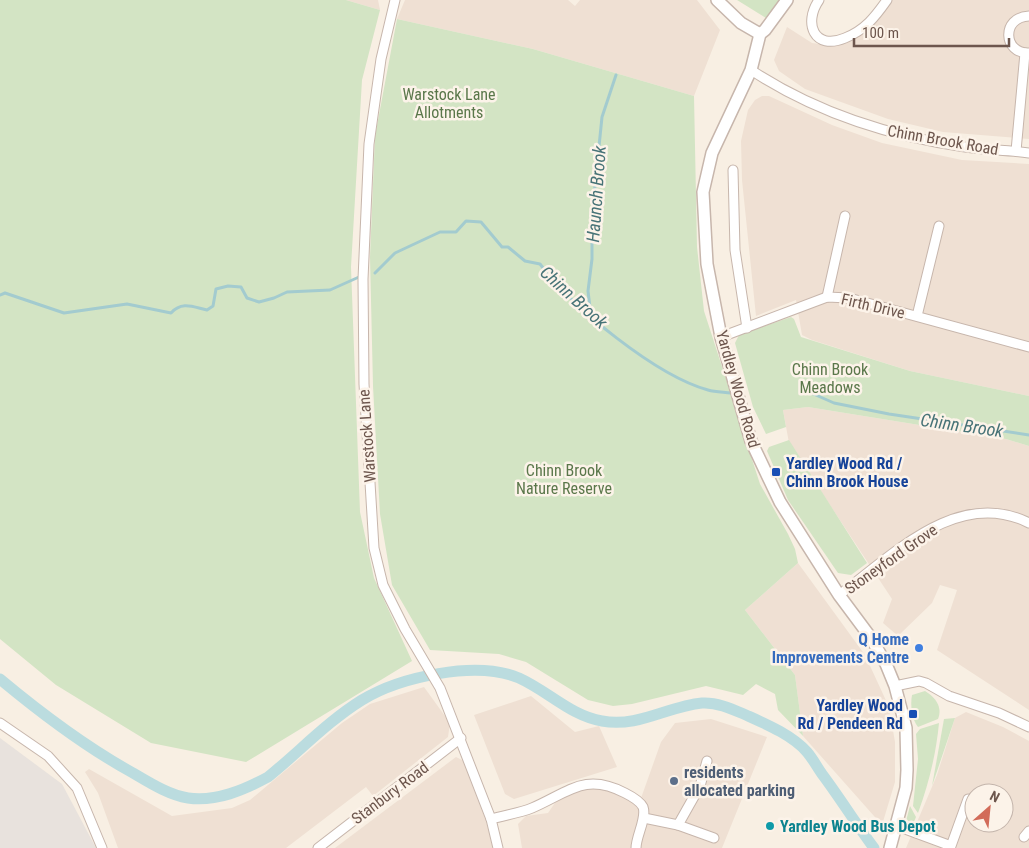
<svg xmlns="http://www.w3.org/2000/svg" width="1029" height="848" viewBox="0 0 1029 848" font-family="'Roboto Condensed',sans-serif">
	<style>
		.residential { fill: #efe0d3; fill-rule: evenodd }
		.industrial { fill: #e8e2dd }
		.green { fill: #d3e4c4 }
		.lines { fill: none; stroke-linecap: round; stroke-linejoin: round }
		.stream { stroke: #a3cbcf; stroke-width: 3 }
		.canal { stroke: #bbdcdf; stroke-width: 11 }
		.minor-casing { stroke: #c7b6ac; stroke-width: 11 }
		.tertiary-casing { stroke: #c7b6ac; stroke-width: 14 }
		.minor { stroke: #fff; stroke-width: 9 }
		.tertiary { stroke: #fff; stroke-width: 11 }
		.transit-dot { fill: #1a4fb4; stroke: #fcf3e9; stroke-width: 2 }
		.shop-dot { fill: #3f7fe0; stroke: #fcf3e9; stroke-width: 2 }
		.service-dot { fill: #5c6f8a; stroke: #fcf3e9; stroke-width: 2 }
		.culture-dot { fill: #0f9aa8; stroke: #fcf3e9; stroke-width: 2 }
		.labels { text-anchor: middle; dominant-baseline: central; stroke-width: 5; stroke-linejoin: round; paint-order: stroke }
		.park-label { font-size: 16px; fill: #5a774a; stroke: #fcf3e9 }
		.street-label { font-size: 16px; fill: #6d564d; stroke: #fcf3e9 }
		.transit-label { font-size: 16px; font-weight: bold; fill: #164399; stroke: #fcf3e9; text-anchor: start }
		.shop-label { font-size: 16px; font-weight: bold; fill: #366cbe; stroke: #fcf3e9; text-anchor: end }
		.service-label { font-size: 16px; font-weight: bold; fill: #4e5e75; stroke: #fcf3e9; text-anchor: start }
		.culture-label { font-size: 16px; font-weight: bold; fill: #0d838f; stroke: #fcf3e9; text-anchor: start }
		.water-label { font-size: 18px; font-style: italic; fill: #477377; stroke: #fcf3e9 }
	</style>
	<rect width="100%" height="100%" fill="#f8efe3"/>
	<g class="residential">
		<polygon points="346,0 378,0 380,10"/>
		<polygon points="405,0 568,0 575,6 580,0 697,0 720,30 694,96 533,49 397,19"/>
		<polygon points="890,0 1029,0 1029,139 943,132 888,119 805,89 779,71 774,60 787,27 812,43 828,45 854,36 878,20"/>
		<polygon points="762,96 769,96 832,125 882,143 962,160 1029,164 1029,396 910,371 812,340 802,335 796,300 756,316 742,180 741,141 748,110 755,100"/>
		<polygon points="808,407 1006,439 1029,446 1029,710 937,650 957,590 940,585 932,603 898,636 883,623 892,599 789,443 783,410"/>
		<polygon points="798,563 865,655 889,707 895,742 895,782 882,825 803,736 795,675 745,610"/>
		<polygon points="424,687 450,723 448,737 373,796 366,787 286,848 118,848 98,793 85,772 89,769 172,816 232,808 250,800 342,723 370,704"/>
		<polygon points="531,696 575,732 599,726 617,767 514,799 505,794 474,715"/>
		<path d="M966 712 1003 727 1029 741V848H906L937 775 955 718ZM974 793H1004V823H974Z"/>
		<polygon points="711,719 767,737 722,848 522,848 518,824 526,816 548,813 559,797 598,785 640,801 661,742 675,723"/>
		<polygon points="456,757 464,761 486,821 493,848 335,848"/>
	</g>
	<polygon class="industrial" points="0,738 62,784 96,848 0,848"/>
	<g class="green">
		<polygon points="0,0 346,0 380,10 362,80 351,267 360,512 374,578 412,661 246,762 151,743 56,685 0,639"/>
		<polygon points="737,0 779,0 773,11 766,18"/>
		<polygon points="397,19 533,49 694,96 697,247 704,311 760,484 788,534 795,549 798,563 745,610 795,675 803,736 778,710 775,694 756,684 743,695 706,686 632,704 613,706 588,700 526,662 499,654 430,650 392,585 380,514 373,386 370,257 375,136"/>
		<polygon points="791,317 794,319 801,337 910,371 1029,396 1029,446 1006,439 808,407 783,410 786,427 766,434 753,407 735,343 739,335"/>
		<polygon points="789,440 867,563 851,575 838,573 788,500 767,451 769,447"/>
		<path d="M925 691C935 697 943 707 938 719L918 727C912 720 910 705 912 695Z"/>
		<polygon points="955,718 932,786 944,719"/>
		<path d="M939 723C936 754 929 783 918 813L913 806 918 759 916 734 920 729Z"/>
		<polygon points="910,806 916,817 911,829 906,821"/>
	</g>
	<g class="lines">
		<g class="stream">
			<path d="M375 273 395 253 440 232H456L466 221 481 222 502 247H508L525 261 540 264C571 307 657 376 708 390 715 392 723 392 731 393"/>
			<path d="M0 295 5 293 64 313 127 304 171 313C182 301 193 307 207 310L213 306 216 289 228 286 241 287 247 298 259 302 274 298 287 292 330 290 359 277"/>
			<polyline points="591,316 588,291 592,259 592,215 602,117 616,75"/>
			<polyline points="809,392 834,403 889,414 1029,435"/>
		</g>
		<path class="canal" d="M0 679C42 714 84 746 133 773 150 783 169 795 188 798 216 802 244 790 268 777 299 752 328 721 362 700 400 677 476 660 519 678 548 691 571 716 602 721 638 728 668 706 702 703 717 702 732 709 746 715 766 724 792 735 807 752 813 759 817 767 822 774 840 798 856 824 874 848"/>
		<defs>
			<g id="minor">
				<polyline points="395,0 381,59 369,144 363,279 364,384 374,548 383,585 405,629 440,688 491,819 498,848"/>
				<path d="M819 0C803 23 814 51 845 38 865 30 875 17 887 0"/>
				<path d="M1029 53C1003 54 1001 17 1029 16"/>
				<path d="M751 70C815 112 889 136 965 147 986 150 1008 150 1029 153"/>
				<polyline points="1016,151 1025,53"/>
				<polyline points="733,170 735,250 747,328"/>
				<polyline points="827,297 845,216"/>
				<polyline points="917,316 939,226"/>
				<polyline points="721,337 827,297 849,298 1029,347"/>
				<path d="M839 595C893 555 958 487 1029 523"/>
				<polyline points="895,686 919,681 926,683 949,696 999,713 1029,727"/>
				<polyline points="0,723 48,756 77,788 102,848"/>
				<polyline points="644,818 678,825 700,786 707,761"/>
				<path d="M491 819C505 815 520 813 532 808 569 792 585 772 625 793 631 796 640 801 643 807 647 818 636 836 636 848"/>
				<polyline points="678,825 714,838"/>
				<polyline points="897,826 951,846 968,799"/>
				<polyline points="1024,837 1029,831"/>
				<polyline points="318,848 461,738"/>
			</g>
			<g id="tertiary">
				<polyline points="717,0 741,23 760,34"/>
				<polyline points="787,0 765,30 760,34 751,70 712,153 703,192 707,264 721,337 751,441 780,502 839,595 871,638 886,664 895,686 906,728 907,770 906,788 890,848"/>
			</g>
		</defs>
		<use href="#minor" class="minor-casing"/>
		<use href="#tertiary" class="tertiary-casing"/>
		<use href="#minor" class="minor"/>
		<use href="#tertiary" class="tertiary"/>
	</g>
	<g class="transit-dot">
		<rect x="771" y="467" width="10" height="10" rx="2.5"/>
		<rect x="908" y="709" width="10" height="10" rx="2.5"/>
	</g>
	<circle class="shop-dot" cx="919" cy="648" r="5"/>
	<circle class="service-dot" cx="674" cy="781" r="5"/>
	<circle class="culture-dot" cx="770" cy="826" r="5"/>
	<g class="labels">
		<g class="park-label">
			<text x="449" y="94">Warstock Lane<tspan x="449" dy="18">Allotments</tspan></text>
			<text x="830" y="369">Chinn Brook<tspan x="830" dy="18">Meadows</tspan></text>
			<text x="564" y="470">Chinn Brook<tspan x="564" dy="18">Nature Reserve</tspan></text>
		</g>
		<g class="street-label">
			<text transform="translate(943 140) rotate(10)">Chinn Brook Road</text>
			<text transform="translate(873 306) rotate(13)">Firth Drive</text>
			<text transform="translate(738 389) rotate(74)">Yardley Wood Road</text>
			<text transform="translate(367 436) rotate(-94)">Warstock Lane</text>
			<text transform="translate(891 559) rotate(-35)">Stoneyford Grove</text>
			<text transform="translate(390 793) rotate(-37)">Stanbury Road</text>
		</g>
		<g class="transit-label">
			<text x="786" y="463">Yardley Wood Rd /<tspan x="786" dy="18">Chinn Brook House</tspan></text>
			<text x="903" y="705" text-anchor="end">Yardley Wood<tspan x="903" dy="18">Rd / Pendeen Rd</tspan></text>
		</g>
		<g class="shop-label">
			<text x="909" y="639">Q Home<tspan x="909" dy="18">Improvements Centre</tspan></text>
		</g>
		<g class="service-label">
			<text x="684" y="772">residents<tspan x="684" dy="18">allocated parking</tspan></text>
		</g>
		<g class="culture-label">
			<text x="780" y="826">Yardley Wood Bus Depot</text>
		</g>
		<g class="water-label">
			<text transform="translate(596 194) rotate(-86)">Haunch Brook</text>
			<text transform="translate(574 297) rotate(42)">Chinn Brook</text>
			<text transform="translate(962 425) rotate(8)">Chinn Brook</text>
		</g>
	</g>
	<g transform="translate(989 808) rotate(27)"><circle r="24" fill="#fcf3e9" stroke="#c3b4ab"/>
	<path d="M0-4L9 19L0 12L-9 19Z" fill="#d26b59"/>
	<text y="-8" font-size="14" font-weight="bold" text-anchor="middle" fill="#6d564d">N</text>
	</g>
	<path d="M854 38v8h155v-8" fill="none" stroke="#6d564d" stroke-width="2.5"/>
	<text x="862" y="38" font-size="15" fill="#6d564d" stroke="#fcf3e9" stroke-width="4" paint-order="stroke">100 m</text>
</svg>
